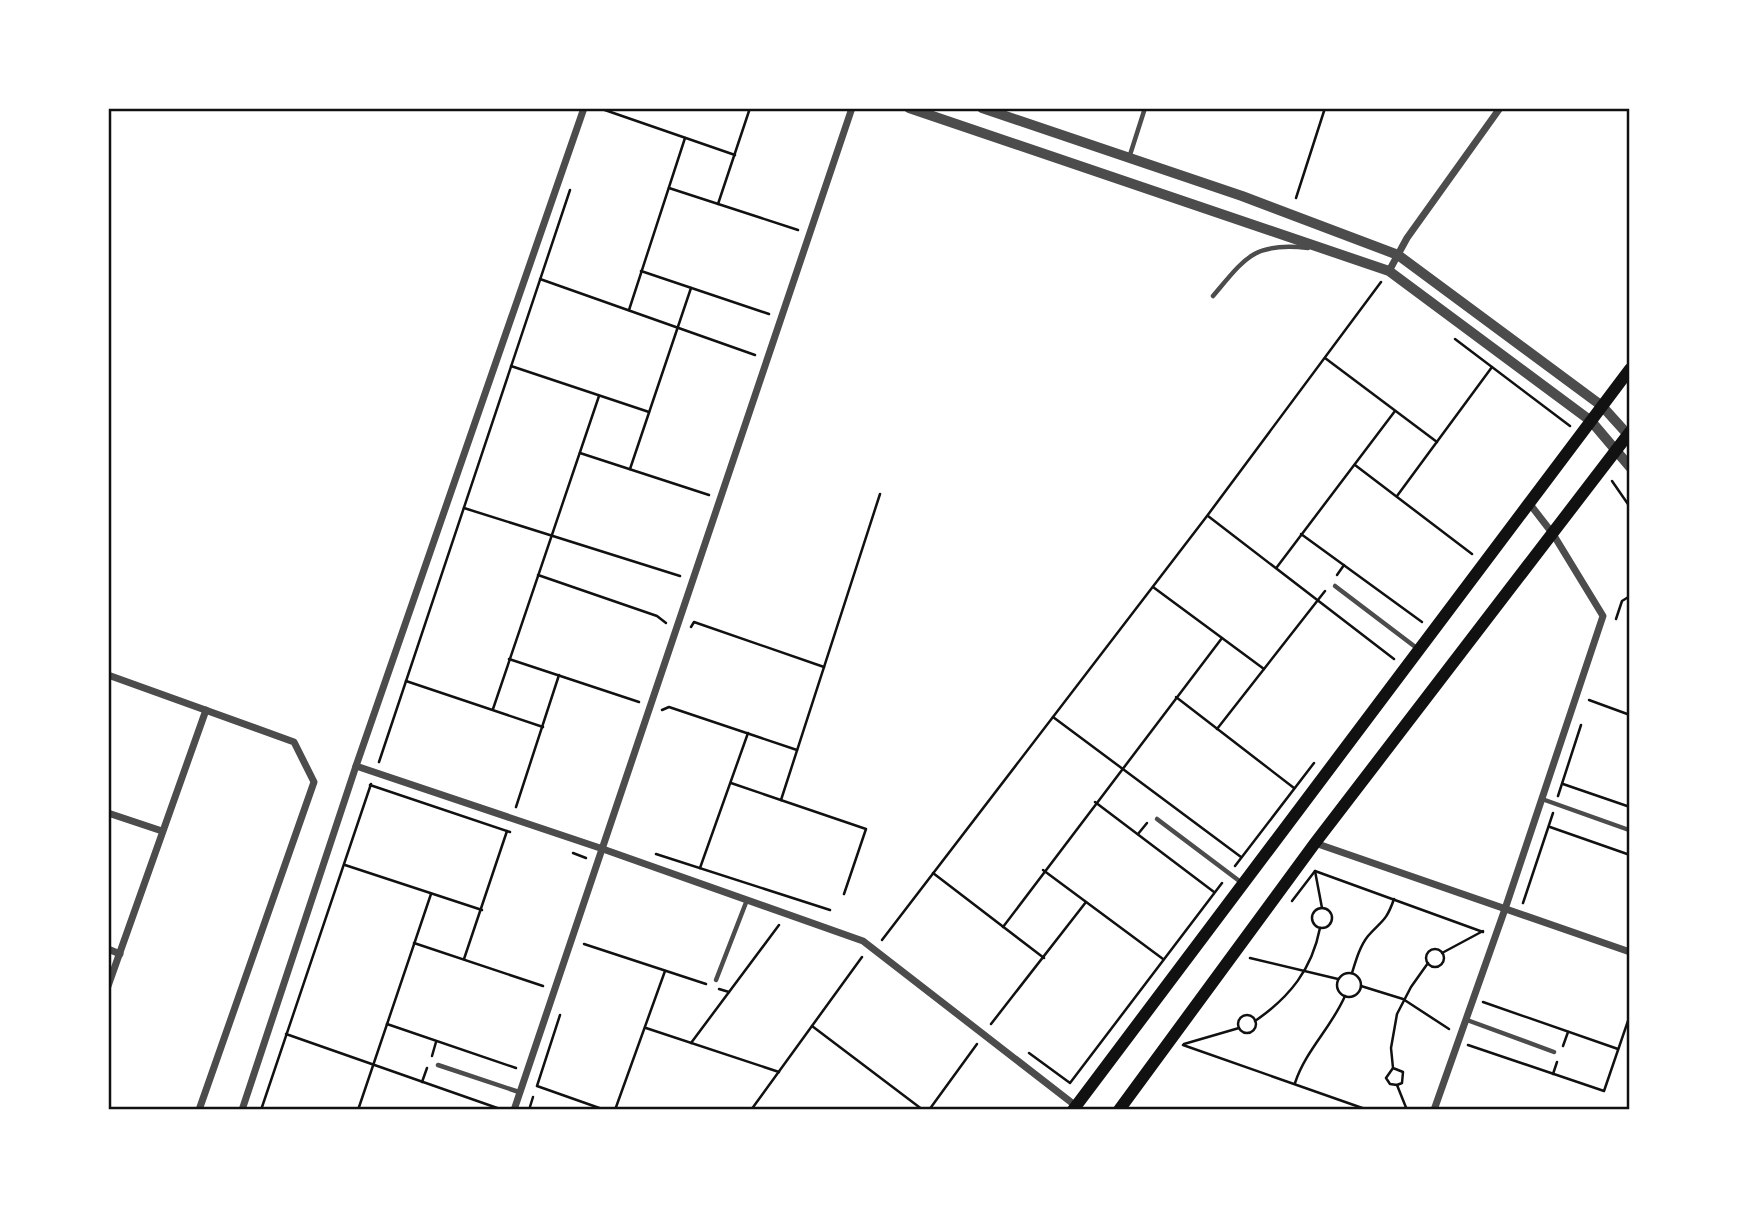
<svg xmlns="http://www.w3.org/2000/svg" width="1738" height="1218" viewBox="0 0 1738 1218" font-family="Commissioner,sans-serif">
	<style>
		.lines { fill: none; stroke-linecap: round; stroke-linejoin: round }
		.path { stroke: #111; stroke-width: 2.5 }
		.service { stroke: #4c4c4c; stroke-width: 4.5 }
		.minor { stroke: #4c4c4c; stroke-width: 7 }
		.tertiary { stroke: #4c4c4c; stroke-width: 10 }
		.secondary { stroke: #111; stroke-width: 12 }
		.neatline { fill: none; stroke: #111; stroke-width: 2.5 }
	</style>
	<rect width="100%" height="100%" fill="#fff"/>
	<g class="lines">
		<g class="path">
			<polyline points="599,108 735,155"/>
			<polyline points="669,188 798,230"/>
			<polyline points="1296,198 1325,108"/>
			<polyline points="718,204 750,108"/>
			<polyline points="641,271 769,314"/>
			<polyline points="540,279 755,355"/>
			<polyline points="629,310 685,138"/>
			<polyline points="1455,339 1570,426"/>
			<polyline points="1325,358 1437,442"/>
			<polyline points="511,366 649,412"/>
			<polyline points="580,453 709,495"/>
			<polyline points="1355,465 1472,554"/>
			<polyline points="630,469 691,288"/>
			<polyline points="1612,481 1630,507"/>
			<polyline points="1397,496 1492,367"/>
			<polyline points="464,508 680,576"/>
			<polyline points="1208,516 1394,659"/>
			<polyline points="1301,534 1422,622"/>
			<polyline points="1277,567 1395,411"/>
			<polyline points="538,575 657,616 666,623"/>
			<polyline points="1337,575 1344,565"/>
			<polyline points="1153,587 1264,669"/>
			<polyline points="1616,619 1622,601 1630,596"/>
			<polyline points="691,627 694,622 824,667"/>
			<polyline points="509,659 639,702"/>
			<polyline points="406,681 543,727"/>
			<polyline points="1176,697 1294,788"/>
			<polyline points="1589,700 1630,715"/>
			<polyline points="493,709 599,396"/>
			<polyline points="662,710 669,707 797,750"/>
			<polyline points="1053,717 1241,857"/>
			<polyline points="1217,729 1325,591"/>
			<polyline points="379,762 570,190"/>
			<polyline points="731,783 866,829 844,894"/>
			<polyline points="1563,784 1630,807"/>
			<polyline points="370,785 510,832"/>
			<polyline points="1558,796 1581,725"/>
			<polyline points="781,800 880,494"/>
			<polyline points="1095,802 1214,892"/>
			<polyline points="516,807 559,675"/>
			<polyline points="1550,827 1630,855"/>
			<polyline points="1138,834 1147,823"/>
			<polyline points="573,853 586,858"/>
			<polyline points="656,854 830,910"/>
			<polyline points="345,865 482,910"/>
			<polyline points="1235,866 1314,763"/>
			<polyline points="700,868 748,733"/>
			<polyline points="1043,870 1163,959"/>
			<polyline points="1315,871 1322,908"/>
			<polyline points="933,873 1044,958"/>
			<polyline points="1292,901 1315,871 1483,932"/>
			<polyline points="1523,903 1553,813"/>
			<circle cx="1322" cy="918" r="10"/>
			<polyline points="1003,927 1222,638"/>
			<polyline points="882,940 1207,516 1381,282"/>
			<polyline points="414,943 543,986"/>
			<polyline points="584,944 706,984"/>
			<circle cx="1435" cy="958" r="9"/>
			<polyline points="1442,953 1483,931"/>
			<polyline points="1250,958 1338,979"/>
			<polyline points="464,959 507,831"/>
			<circle cx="1349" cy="985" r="12"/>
			<path d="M1352 973C1356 960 1360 946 1368 936 1382 920 1386 922 1394 899"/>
			<polyline points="1361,986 1403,999 1449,1029"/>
			<polyline points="719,989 729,992"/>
			<polyline points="1483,1002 1618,1049"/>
			<polyline points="560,1015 537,1086 605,1110"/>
			<circle cx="1247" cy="1024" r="9"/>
			<path d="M1255 1021C1290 997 1312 969 1320 928"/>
			<polyline points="387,1024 516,1068"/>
			<polyline points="991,1024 1086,902"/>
			<polyline points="812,1026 923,1110"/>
			<polyline points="646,1028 779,1072"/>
			<polyline points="286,1034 503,1110"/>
			<polyline points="691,1043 779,925"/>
			<polyline points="1184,1044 1239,1028"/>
			<polyline points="1183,1045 1368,1110"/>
			<polyline points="1468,1045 1604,1091 1630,1015"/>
			<polyline points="1563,1046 1568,1032"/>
			<polyline points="1029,1053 1070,1083 1222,883"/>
			<polyline points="432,1056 436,1042"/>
			<polyline points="1393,1068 1403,1072 1402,1083 1397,1085 1390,1084 1386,1078 1393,1068 1391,1048 1397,1014 1411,987 1428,963"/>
			<polyline points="1553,1074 1557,1062"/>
			<polyline points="422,1082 427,1068"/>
			<path d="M1295 1083C1306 1050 1331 1028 1345 996"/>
			<polyline points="1397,1085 1407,1110"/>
			<polyline points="261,1110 371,784"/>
			<polyline points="358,1110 431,894"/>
			<polyline points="529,1110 533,1097"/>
			<polyline points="615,1110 665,971"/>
			<polyline points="751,1110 862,957"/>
			<polyline points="929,1110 977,1044"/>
		</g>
		<g class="service">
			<polyline points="1129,158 1145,108"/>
			<path d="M1213 296C1246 257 1254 242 1308 248"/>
			<polyline points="1335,586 1418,649"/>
			<polyline points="1542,799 1629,830"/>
			<polyline points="1157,819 1242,883"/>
			<polyline points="716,980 747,900"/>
			<polyline points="1467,1020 1554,1052"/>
			<polyline points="438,1065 519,1092"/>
		</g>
		<g class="minor">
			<polyline points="1389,271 1407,238 1500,108"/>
			<polyline points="108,675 294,742 314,782 199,1110"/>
			<polyline points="356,766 600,848 863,941 1076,1106"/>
			<polyline points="108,813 162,831"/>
			<polyline points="1315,843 1630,952"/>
			<polyline points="108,949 120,954"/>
			<polyline points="108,986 206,710"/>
			<polyline points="242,1110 356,766 584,108"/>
			<polyline points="514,1110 852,108"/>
			<polyline points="1434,1110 1505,909 1603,616 1553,534 1529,503"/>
		</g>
		<g class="tertiary">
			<polyline points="909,108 1389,271 1591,421 1630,467"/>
			<polyline points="982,108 1242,196 1398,255 1602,406 1630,437"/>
		</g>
		<g class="secondary">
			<polyline points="1073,1110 1630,369"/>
			<polyline points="1119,1110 1315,843 1630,432"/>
		</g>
	</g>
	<rect width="1738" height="1218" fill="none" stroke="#ffffff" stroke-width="220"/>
	<rect x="110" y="110" width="1518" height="998" class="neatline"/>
</svg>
